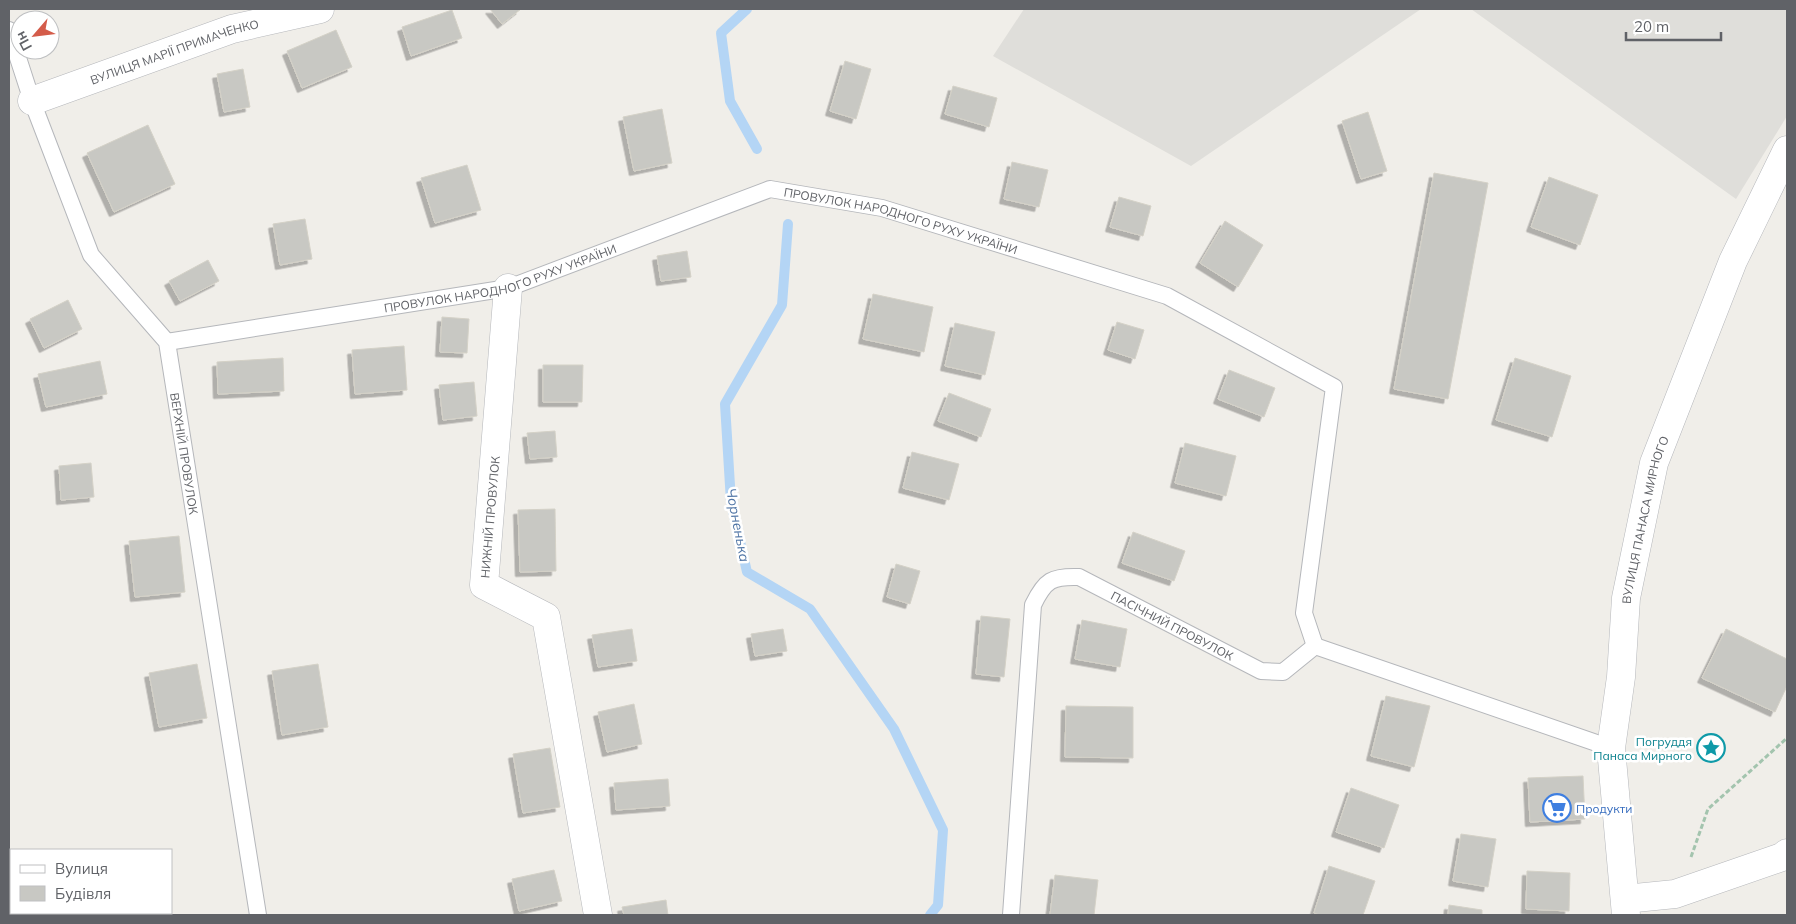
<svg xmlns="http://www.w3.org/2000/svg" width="1796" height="924" viewBox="0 0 1796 924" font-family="Mulish,sans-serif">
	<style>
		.industrial { fill: #dfdeda }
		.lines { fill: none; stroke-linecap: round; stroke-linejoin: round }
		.stream { stroke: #b4d5f5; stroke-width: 10 }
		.building { fill: #c8c8c3; stroke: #d4d1c7; filter: url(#shadow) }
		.service-casing { stroke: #b5b7bb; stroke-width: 18 }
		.minor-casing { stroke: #b5b7bb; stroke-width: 29 }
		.path { stroke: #a3c4ae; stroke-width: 3; stroke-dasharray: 5 2.5; stroke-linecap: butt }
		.service { stroke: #fff; stroke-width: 16 }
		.minor { stroke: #fff; stroke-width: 28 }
		.labels { text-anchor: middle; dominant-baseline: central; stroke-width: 5; stroke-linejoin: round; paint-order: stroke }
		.street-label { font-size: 12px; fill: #606267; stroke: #fff }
		.culture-label { font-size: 12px; fill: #0d838f; stroke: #fff; text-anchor: end }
		.shop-label { font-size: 12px; fill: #366cbe; stroke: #fff; text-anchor: start }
		.water-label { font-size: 14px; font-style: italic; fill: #5176a6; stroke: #fff }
	</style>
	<defs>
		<filter id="shadow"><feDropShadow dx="-4.5" dy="4.5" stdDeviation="0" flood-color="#0004"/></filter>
	</defs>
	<rect width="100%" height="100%" fill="#f0eee9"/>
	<g class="industrial">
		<polygon points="1024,9 1421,9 1191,166 993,56"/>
		<polygon points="1471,9 1787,9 1787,116 1736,199"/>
	</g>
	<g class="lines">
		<g class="stream">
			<polyline points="747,9 721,33 730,101 757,149"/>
			<polyline points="788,224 782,305 725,404 731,502 747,572 810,609 894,729 943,830 938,905 930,915"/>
		</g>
	</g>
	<g class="building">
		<polygon points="490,9 521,9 502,24"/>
		<polygon points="452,10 462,38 411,56 402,27"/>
		<polygon points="336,30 352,67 302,88 287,51"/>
		<polygon points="845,61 871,69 856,119 830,111"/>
		<polygon points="243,69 250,107 224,112 217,74"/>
		<polygon points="953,86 997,98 989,127 945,114"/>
		<polygon points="662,109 672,163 634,171 623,117"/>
		<polygon points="1368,112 1387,171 1361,179 1342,121"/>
		<polygon points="148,125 175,184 114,212 87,153"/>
		<polygon points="1012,162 1048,170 1039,207 1004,199"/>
		<polygon points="467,165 481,210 435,223 421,178"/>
		<polygon points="1434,173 1488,183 1448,399 1394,389"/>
		<polygon points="1549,177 1598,195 1580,245 1531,227"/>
		<polygon points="1119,197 1151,206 1143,236 1110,227"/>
		<polygon points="305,219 312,259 280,265 273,224"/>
		<polygon points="1225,221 1263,245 1238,287 1200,263"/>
		<polygon points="687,251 691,277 661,281 657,256"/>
		<polygon points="208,260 219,281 180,301 169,281"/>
		<polygon points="873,294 933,307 924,352 863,339"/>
		<polygon points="68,300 82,329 44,348 30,319"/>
		<polygon points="442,317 469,319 467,353 440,352"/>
		<polygon points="1117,322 1144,330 1135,359 1108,350"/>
		<polygon points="955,323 995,332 985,375 945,366"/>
		<polygon points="404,346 407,390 355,394 352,350"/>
		<polygon points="283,358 284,391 218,394 217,362"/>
		<polygon points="1515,358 1571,376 1552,437 1496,420"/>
		<polygon points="100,361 107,394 46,407 38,374"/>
		<polygon points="543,365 583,365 582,402 543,402"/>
		<polygon points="1229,370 1275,388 1264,417 1218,399"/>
		<polygon points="474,382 477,416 443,420 439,385"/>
		<polygon points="949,393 991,409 981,437 938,421"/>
		<polygon points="555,431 557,457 530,459 527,433"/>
		<polygon points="1185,443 1236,456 1226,496 1175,483"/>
		<polygon points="912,452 959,464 949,500 903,488"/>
		<polygon points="91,463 94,497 61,500 59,466"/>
		<polygon points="555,509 556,571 520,572 518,510"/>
		<polygon points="1133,532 1185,551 1174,581 1122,563"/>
		<polygon points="179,536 185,592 135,597 129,541"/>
		<polygon points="896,564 920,571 910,604 887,597"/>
		<polygon points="981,616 1010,619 1004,677 976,674"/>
		<polygon points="1082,620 1127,629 1120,667 1075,659"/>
		<polygon points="632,629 637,661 598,667 592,635"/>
		<polygon points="783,629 787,651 755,656 751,634"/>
		<polygon points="1726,629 1787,659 1787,686 1775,712 1702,678"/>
		<polygon points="197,664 207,718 159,727 149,673"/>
		<polygon points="318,664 328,727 282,735 272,671"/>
		<polygon points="1386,696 1430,706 1414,767 1371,756"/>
		<polygon points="634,704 642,744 607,752 598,712"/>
		<polygon points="1066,706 1133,707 1133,758 1065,757"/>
		<polygon points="550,748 560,807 523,813 513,754"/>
		<polygon points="1583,776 1585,819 1530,822 1528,778"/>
		<polygon points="668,779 670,806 616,810 614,783"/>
		<polygon points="1351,788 1399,805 1384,848 1336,832"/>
		<polygon points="1461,834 1496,839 1488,887 1453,881"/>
		<polygon points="1329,866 1375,881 1363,915 1320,915 1314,913"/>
		<polygon points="554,870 562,901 519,911 512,879"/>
		<polygon points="1527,871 1570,873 1569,911 1526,909"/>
		<polygon points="1055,875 1098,880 1094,915 1050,915"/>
		<polygon points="666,900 668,915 624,915 622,907"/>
		<polygon points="1449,905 1482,910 1482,915 1448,915"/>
	</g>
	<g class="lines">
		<defs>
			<g id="service">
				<path id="s1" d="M9 30 32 101 91 255 167 342 258 915"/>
				<path id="s2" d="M167 342 508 288 770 189 882 208 1167 296 1334 387 1304 613 1315 646"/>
				<polyline points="1315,646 1611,748"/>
				<path id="s3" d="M1011 915 1033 605C1045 580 1052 576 1079 577L1261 671 1283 672 1315 646"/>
			</g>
			<g id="minor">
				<path id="s4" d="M32 101 232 29 320 9"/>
				<polyline points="508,288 484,585 546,617 598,915"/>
				<polyline points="1625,899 1675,894 1782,857 1787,853"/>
				<path id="s5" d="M1626 915 1611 748 1621 677 1626 598 1654 463 1733 261 1787 150"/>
			</g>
		</defs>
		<use href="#service" class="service-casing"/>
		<use href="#minor" class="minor-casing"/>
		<polyline class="path" points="1691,857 1708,809 1787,738"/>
		<use href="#service" class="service"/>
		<use href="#minor" class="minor"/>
	</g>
	<defs>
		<symbol id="sight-ring" viewBox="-11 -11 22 22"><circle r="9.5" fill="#fff" stroke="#0f9aa8" stroke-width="1.5"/><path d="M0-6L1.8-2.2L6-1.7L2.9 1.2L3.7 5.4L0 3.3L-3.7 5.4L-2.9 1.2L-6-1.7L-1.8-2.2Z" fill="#0f9aa8"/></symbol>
		<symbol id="supermarket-ring" viewBox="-11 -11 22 22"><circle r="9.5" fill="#fff" stroke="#3f7fe0" stroke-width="1.5"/><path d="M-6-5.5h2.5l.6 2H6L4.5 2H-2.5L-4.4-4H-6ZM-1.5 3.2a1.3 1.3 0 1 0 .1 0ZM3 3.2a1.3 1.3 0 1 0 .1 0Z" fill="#3f7fe0"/></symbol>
	</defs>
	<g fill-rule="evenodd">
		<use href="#sight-ring" x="1695" y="732" width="32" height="32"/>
		<use href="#supermarket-ring" x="1541" y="792" width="32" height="32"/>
	</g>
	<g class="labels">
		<g class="street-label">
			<text stroke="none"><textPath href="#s4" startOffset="151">ВУЛИЦЯ МАРІЇ ПРИМАЧЕНКО</textPath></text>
			<text stroke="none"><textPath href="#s2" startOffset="760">ПРОВУЛОК НАРОДНОГО РУХУ УКРАЇНИ</textPath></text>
			<text stroke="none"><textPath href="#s2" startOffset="340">ПРОВУЛОК НАРОДНОГО РУХУ УКРАЇНИ</textPath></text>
			<text stroke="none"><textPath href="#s1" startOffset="468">ВЕРХНІЙ ПРОВУЛОК</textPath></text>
			<text transform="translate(490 517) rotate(-85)">НИЖНІЙ ПРОВУЛОК</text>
			<text stroke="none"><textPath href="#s5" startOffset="399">ВУЛИЦЯ ПАНАСА МИРНОГО</textPath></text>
			<text stroke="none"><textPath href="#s3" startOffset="475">ПАСІЧНИЙ ПРОВУЛОК</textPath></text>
		</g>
		<g class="culture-label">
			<text x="1692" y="741">Погруддя<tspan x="1692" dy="14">Панаса Мирного</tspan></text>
		</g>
		<g class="shop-label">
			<text x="1576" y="808">Продукти</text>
		</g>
		<g class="water-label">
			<text transform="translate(738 525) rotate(79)">Чорненька</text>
		</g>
	</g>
	<rect width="1796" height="924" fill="none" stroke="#606267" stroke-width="20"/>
	<rect x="10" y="849" width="162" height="65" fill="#ffffff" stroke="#bfc0c2"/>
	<rect x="20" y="865" width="25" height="8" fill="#ffffff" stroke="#bfc0c2"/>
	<text x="55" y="874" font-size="15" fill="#606267">Вулиця</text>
	<rect x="20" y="886" width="25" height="15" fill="#c8c8c3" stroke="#bfc0c2"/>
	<text x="55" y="899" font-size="15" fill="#606267">Будівля</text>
	<g transform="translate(35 35) rotate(242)"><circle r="24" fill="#ffffff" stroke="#bfc0c2"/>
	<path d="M0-4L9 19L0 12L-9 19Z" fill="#d45c4a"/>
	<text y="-8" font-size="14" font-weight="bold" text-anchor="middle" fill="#606267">Пн</text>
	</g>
	<path d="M1626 32v8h95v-8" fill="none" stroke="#606267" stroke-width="2.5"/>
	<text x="1634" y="32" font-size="15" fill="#606267" stroke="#ffffff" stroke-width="4" paint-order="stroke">20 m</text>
</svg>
